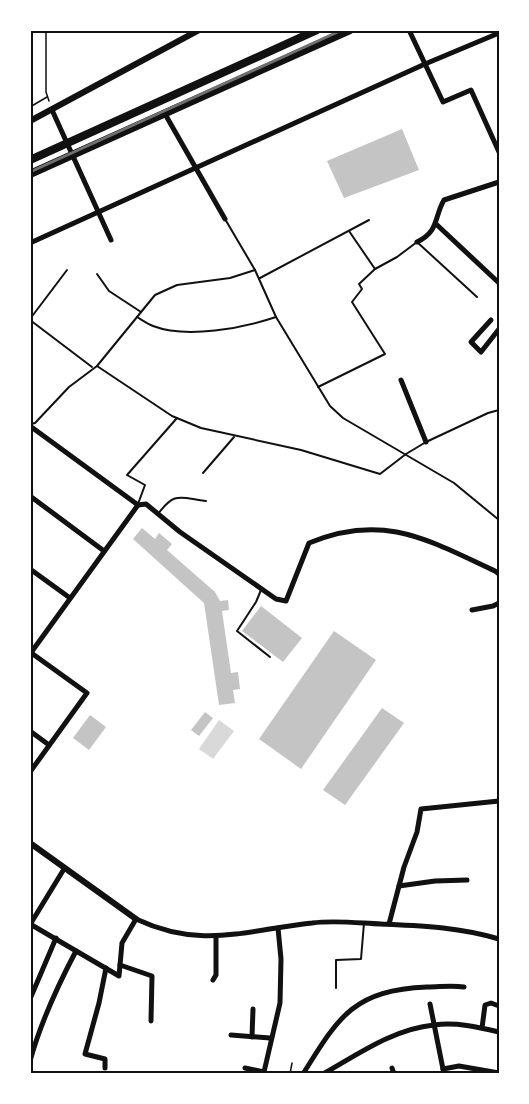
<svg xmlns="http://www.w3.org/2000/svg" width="529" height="1104" viewBox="0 0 529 1104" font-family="Manrope,sans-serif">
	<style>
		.water { fill: #d9d9d9 }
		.building { fill: #c4c4c4 }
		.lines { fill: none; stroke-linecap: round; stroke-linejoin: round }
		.path { stroke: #111; stroke-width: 1.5 }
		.service { stroke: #111; stroke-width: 2 }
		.minor { stroke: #111; stroke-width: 5 }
		.tertiary { stroke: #111; stroke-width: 6 }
		.trunk { stroke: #111; stroke-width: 8 }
		.rail { stroke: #707070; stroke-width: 3 }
		.neatline { fill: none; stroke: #111; stroke-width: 2 }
	</style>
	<rect width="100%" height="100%" fill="#fff"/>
	<polygon class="water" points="219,720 234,731 213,759 199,749"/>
	<g class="building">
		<polygon points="402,129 419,170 344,198 327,161"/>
		<polygon points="142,528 155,539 159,533 172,544 167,550 215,592 220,601 228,600 229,610 222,611 231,673 238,672 240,689 233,690 235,703 219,705 204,603 133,539"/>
		<polygon points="261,606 302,638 283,662 242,631"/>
		<polygon points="334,631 376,660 301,769 259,739"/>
		<polygon points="382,708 404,723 345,805 323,790"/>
		<polygon points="205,712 213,718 199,736 191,730"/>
		<polygon points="90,715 106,727 89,750 73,738"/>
	</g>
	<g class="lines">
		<g class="path">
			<polyline points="46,30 46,92 49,101"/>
			<polyline points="30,107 47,97"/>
			<polyline points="290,1074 292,1063"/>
		</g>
		<g class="service">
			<polyline points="225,219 255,270 276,317 330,406 343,418 454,483 499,520"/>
			<polyline points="349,231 375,269 397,257 417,242 477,297"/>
			<polyline points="97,274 109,291 141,312"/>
			<polyline points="260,278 369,220"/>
			<path d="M137 317C142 320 148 324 153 326 187 339 243 328 276 317"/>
			<polyline points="30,319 67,270"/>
			<polyline points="30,320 92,367"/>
			<polyline points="97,366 172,416 201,428 301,450 380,474 406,454 426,442 488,413 499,410"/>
			<polyline points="318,387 385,354 352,302 362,289 359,284 375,269"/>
			<polyline points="31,424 35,423 69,387 97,366 155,295 177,285 230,278 255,270"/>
			<polyline points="203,473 234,437"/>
			<polyline points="138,504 145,485 127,475 177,418"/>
			<path d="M158 514C175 491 180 498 206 501"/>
			<polyline points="261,590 256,602 237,631 270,657"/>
			<polyline points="336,988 336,960 361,959 364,923"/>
		</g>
		<g class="minor">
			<polyline points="409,30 443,102 471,90 499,152"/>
			<polyline points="52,110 111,240"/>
			<polyline points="165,114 225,219"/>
			<polyline points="436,224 499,283"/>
			<path d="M417 242C439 232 434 217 444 200L499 182"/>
			<polyline points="30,243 425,64 499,33"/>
			<polyline points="491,320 471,342 481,352 499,329"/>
			<polyline points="401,380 426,442"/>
			<path d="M30 426 138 505 146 504 180 532 276 599 286 601 309 543C383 512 428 540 495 571L499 574"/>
			<polyline points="30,496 104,551"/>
			<polyline points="30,569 70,598"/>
			<polyline points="472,610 493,606 499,603"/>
			<polyline points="30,652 87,693 30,772"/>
			<polyline points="30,654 138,505"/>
			<polyline points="30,731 49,745"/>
			<polyline points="399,886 435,881 467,880"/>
			<polyline points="31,923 64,869"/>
			<path d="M30 924 119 976 122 943 136 919C202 950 245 930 312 923 335 920 358 923 381 924 423 926 457 927 499 939"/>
			<polyline points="389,924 404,867 417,832 421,809 499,801"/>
			<polyline points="120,965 152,976 151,1021"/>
			<polyline points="213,980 216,975 216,937"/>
			<polyline points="30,999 56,938"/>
			<polyline points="430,1004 444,1074"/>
			<polyline points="482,1028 485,1005 491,1003 499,1006"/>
			<polyline points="231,1035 270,1038"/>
			<polyline points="252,1037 253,1009"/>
			<path d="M30 1061C41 1021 57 987 76 951"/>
			<polyline points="105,1068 105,1059 85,1054 99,1003 106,968"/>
			<polyline points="245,1068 264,1072 280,1003 281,959 278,928"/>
			<polyline points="392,1068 394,1074"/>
			<polyline points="443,1069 459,1066 499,1073"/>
			<path d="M303 1074C339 1016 354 990 427 987 440 987 451 985 464 987"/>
			<path d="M323 1074C357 1055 393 1029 434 1025 456 1022 478 1027 499 1032"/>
		</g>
		<g class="tertiary">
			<polyline points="30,121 199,30"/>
			<polyline points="30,843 136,919"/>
		</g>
		<g class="trunk">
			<polyline points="30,160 317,30"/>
			<polyline points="30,174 350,30"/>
		</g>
		<polyline class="rail" points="30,172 342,30"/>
	</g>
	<rect width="529" height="1104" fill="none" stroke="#ffffff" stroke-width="63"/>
	<rect x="32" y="32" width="466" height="1040" class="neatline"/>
</svg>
